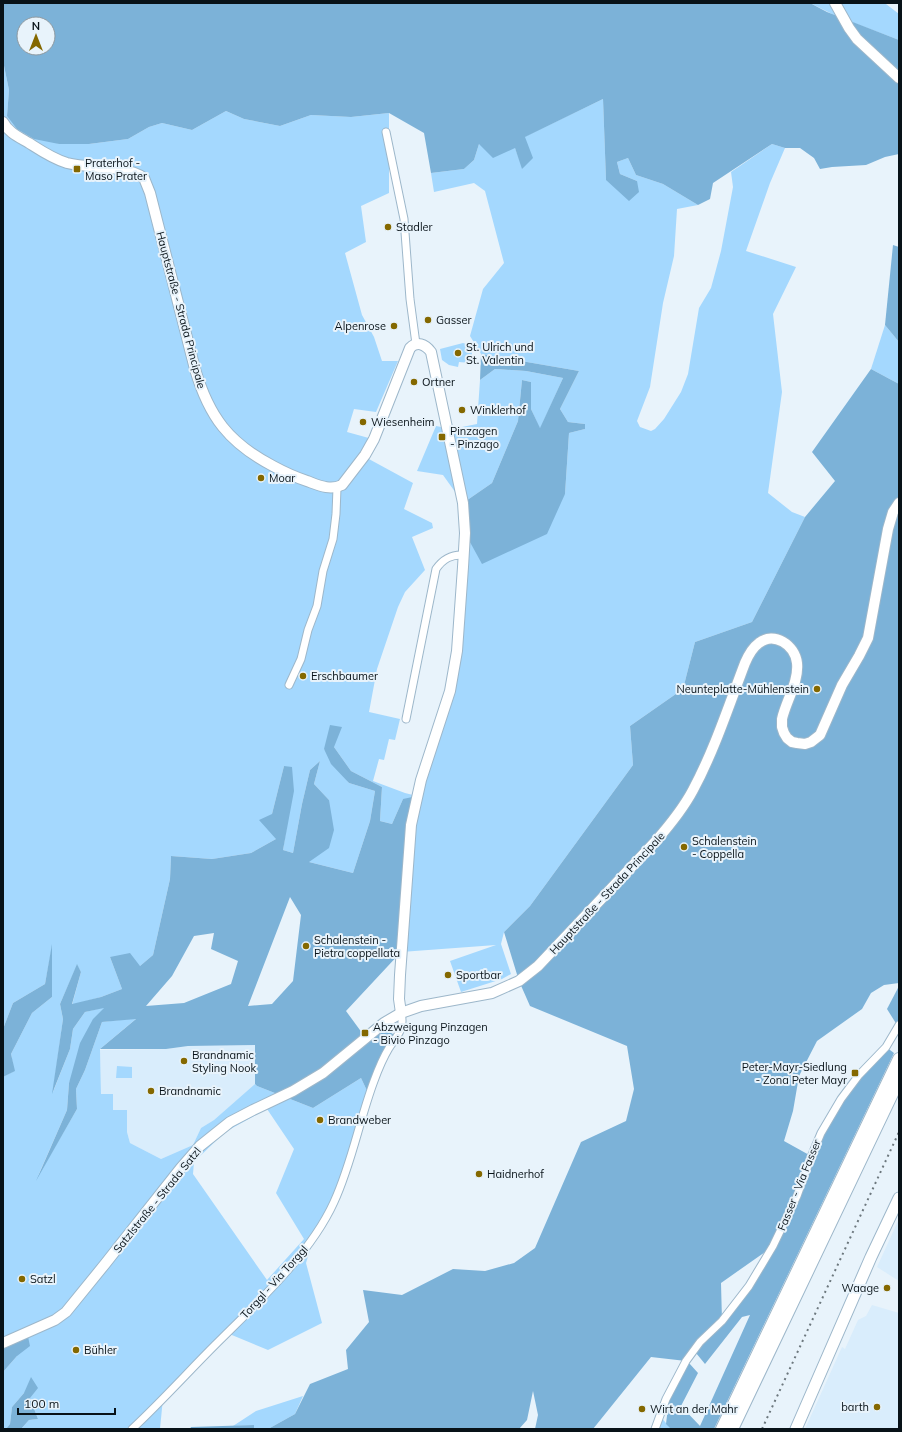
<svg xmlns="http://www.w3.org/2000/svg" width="902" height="1432" viewBox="0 0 902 1432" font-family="Mulish,sans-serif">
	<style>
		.built { fill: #d9edfc }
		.green { fill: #a4d8fe; fill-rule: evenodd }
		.forest { fill: #7cb2d8; fill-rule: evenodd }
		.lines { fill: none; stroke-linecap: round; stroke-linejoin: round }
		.street-casing { stroke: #9db7ca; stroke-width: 9 }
		.secondary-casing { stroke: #9db7ca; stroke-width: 12 }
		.primary-casing { stroke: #9db7ca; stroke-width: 13 }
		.highway-casing { stroke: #9db7ca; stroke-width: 14 }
		.street { stroke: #fff; stroke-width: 7 }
		.secondary { stroke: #fff; stroke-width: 10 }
		.primary { stroke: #fff; stroke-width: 11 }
		.highway { stroke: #fff; stroke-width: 12 }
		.rail { stroke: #6c777d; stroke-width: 2; stroke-dasharray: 2 4; stroke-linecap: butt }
		.poi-dot { fill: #846800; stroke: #e8f3fb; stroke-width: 1.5 }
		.labels { text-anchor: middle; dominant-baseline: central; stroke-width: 4; stroke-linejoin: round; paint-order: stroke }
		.poi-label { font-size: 11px; fill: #081218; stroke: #e8f3fb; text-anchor: start }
		.street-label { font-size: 11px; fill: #081218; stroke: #e8f3fb }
	</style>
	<rect width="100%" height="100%" fill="#e8f3fb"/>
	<g class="built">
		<polygon points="255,1045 255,1084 214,1120 201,1128 193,1145 161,1159 130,1143 127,1132 127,1111 113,1110 101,1094 100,1050 166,1049 188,1046"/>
		<polygon points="899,1219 899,1281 877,1267"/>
		<polygon points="872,1305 899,1313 899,1429 805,1429 842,1347 845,1349 858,1320 866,1316"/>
	</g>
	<g class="green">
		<polygon points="810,3 830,3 836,16"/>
		<polygon points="839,3 886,3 886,4 899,14 899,40 849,21"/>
		<path d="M3 61 9 90 7 116 59 144H89L128 139 149 127 162 123 192 130 226 111 244 119 280 126 311 115 351 117 389 113V193L361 206 366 242 345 253 362 315 374 337 382 361H398L376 412 354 409 347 432 376 440 367 458 413 483 404 509 432 523 433 528 412 537 425 570 405 592 398 607 377 669 369 712 400 719 395 740 389 739 384 760 379 759 373 781 405 793 417 796 450 691 465 533 565 494 569 433 585 429V424L568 422 560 409 579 371 481 354 470 336 483 289 504 263 485 191 474 183 434 192 431 173 464 169 474 160 479 144 515 148 523 169 524 137 603 99 606 180 637 181 620 174 617 162 628 158 636 175 663 184 698 205 677 209 674 256 663 303 650 387 637 421 640 427 651 431 655 429 664 419 681 392 688 374 699 308 711 288 721 251 733 187 731 172 772 144 785 148 770 183 746 251 796 267 773 314 782 392 768 493 792 512 805 517 752 622 695 642 683 689 630 726 633 765 530 906 504 932 501 944 511 974 502 979 461 992 450 961 496 945 401 952 403 799 392 824 380 821 382 787 351 771 334 747 324 749 349 783 375 791 370 821 353 873 309 862 329 800 314 784 320 761 310 770 302 804 293 853 283 850 287 825 284 766 272 814 276 839 251 853 212 859 171 856 170 879 153 955 140 966 110 957 122 989 101 997 72 1005 81 972 77 965 60 1004 63 1019 53 1092 70 1049 73 1029 85 1012 105 1007 69 1083 67 1110 38 1176 77 1109 76 1089 85 1070 102 1022 137 1018 100 1049 101 1094H113V1110H127V1132L130 1143 161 1159 193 1145 201 1128 214 1120 255 1084 257 1086 313 1108 361 1078 369 1095 347 1166 314 1237 306 1263 322 1323 268 1350 227 1333 163 1398 160 1429H21L29 1420 38 1419 30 1398 24 1393 12 1407 10 1424 6 1429H3V1372L17 1356 3 1343V1077L14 1071 11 1054 32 1013 52 997V947L45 984 13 1003 3 1029ZM267 1109 294 1149 276 1193 304 1239 267 1280 193 1174 194 1162 225 1132Z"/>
		<polygon points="885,325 899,342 899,384 871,369"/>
		<polygon points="463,343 469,345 472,353 470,363 459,362 458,367 449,365 442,360 440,349"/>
		<polygon points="495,369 526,371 563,378 540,429 531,409 531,382 522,380 518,421 492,483 463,503 443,475 417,471 436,426 452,429 477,424 480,380"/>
		<polygon points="117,1066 132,1067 132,1078 116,1078"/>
		<polygon points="303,1396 295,1414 268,1429 254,1429 254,1425 233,1426 256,1411"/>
		<polygon points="660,1416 671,1429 655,1429"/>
	</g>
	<g class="forest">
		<path d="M3 3H810L827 12 899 40V154L885 157 866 165 832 167 820 169 814 158 800 148H785L772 144 713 183 710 199 698 205 663 184 636 175 628 158 617 162 620 174 637 181 639 192 629 201 606 180 603 99 525 137 533 158 522 169 515 148 493 158 479 144 474 160 464 169 431 173 424 133 389 113 351 117 311 115 280 126 244 119 226 111 192 130 162 123 149 127 128 139 89 144H59L34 139 17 129 7 116 9 90 3 61ZM24 24H48V48H24Z"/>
		<polygon points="893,245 899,247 899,342 885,325"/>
		<polygon points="481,354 579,371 560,409 568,422 585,424 585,429 569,433 565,494 547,534 482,564 465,533 463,503 492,483 518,421 522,380 531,382 531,409 540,428 563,378 526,371 495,369 480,380"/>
		<path d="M871 369 899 384V983L884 985 871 993 862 1009 817 1041 799 1076 793 1111 784 1141 811 1156 841 1099 886 1047 894 1053 714 1429H671L666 1424 669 1399 689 1363 698 1373 681 1406 700 1426 750 1315 742 1317 705 1364 696 1353 721 1323 686 1361 651 1357 593 1429H535L538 1415 533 1391 527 1420 519 1429H268L295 1414 310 1384 348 1369 346 1350 369 1322 363 1290 402 1295 453 1269 485 1271 514 1263 535 1248 581 1142 626 1121 634 1089 627 1046 530 1006 519 981 504 932 530 906 633 765 630 726 683 689 695 642 752 622 805 517 835 481 812 452ZM772 1247 722 1321 721 1283Z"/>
		<path d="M330 725 342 727 334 747 351 771 382 787 380 821 392 824 403 799 417 796 401 952 346 1011 368 1041 386 1030 398 1037 369 1095 361 1078 313 1108 257 1086 255 1084V1045L188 1046 166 1049H100L136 1019 102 1022 85 1070 76 1089 77 1109 36 1181 67 1110 69 1083 80 1043 93 1019 104 1008 85 1012 73 1029 70 1049 52 1094 63 1019 60 1004 77 964 81 972 72 1004 101 997 122 989 110 957 130 953 140 966 153 955 170 879 171 856 212 859 251 853 276 839 259 820 272 814 284 766 292 767 294 791 283 850 293 853 302 804 310 770 320 761 314 784 329 800 334 830 329 848 309 862 353 873 370 821 375 791 349 783 331 764 324 749ZM290 897 301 915 293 981 272 1004 248 1006ZM214 933 211 949 238 961 231 984 184 1003 146 1006 172 976 194 936Z"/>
		<polygon points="52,944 52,997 32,1013 11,1054 15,1071 3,1077 3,1029 13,1003 45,984"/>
		<polygon points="899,986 899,1018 897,1025 887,1009"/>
		<polygon points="27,1332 30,1346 17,1356 3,1372 3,1343"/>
		<polygon points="31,1377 38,1388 30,1398 38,1419 29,1420 21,1429 6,1429 10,1424 12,1407 24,1393"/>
		<polygon points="254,1425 254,1429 190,1429 191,1427"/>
	</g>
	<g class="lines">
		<defs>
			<g id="street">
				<polyline points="386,132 404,219 410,299 416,344"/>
				<polyline points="289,685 301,659 308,630 317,606 323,571 333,539 336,514 337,488"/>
				<path d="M406 719 436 569C443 559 451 554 464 555"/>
				<path d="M132 1429C161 1402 187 1373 215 1345 256 1304 310 1255 334 1202 352 1163 359 1121 374 1081 378 1070 383 1058 389 1048 397 1036 405 1029 401 1013"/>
				<polyline points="655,1429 666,1399 686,1361 700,1342 722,1321 749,1286 773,1246 797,1196 811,1157 821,1133 841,1099 859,1075 886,1047 899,1025"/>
			</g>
			<g id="secondary">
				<polyline points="835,3 849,28 857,39 899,78"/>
				<path d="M3 122C8 132 19 137 29 143 40 150 53 159 67 163 90 169 124 164 144 178L150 193 195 369C209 417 229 443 273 466 284 472 295 477 307 481 318 485 330 491 342 485L365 455 374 439 410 348C417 341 425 344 431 352L463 503 465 533 463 567 457 651 450 691 421 780 411 825 400 975 399 999 401 1013"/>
				<path d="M3 1343 55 1320 66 1312 105 1264 180 1169 200 1146 230 1122 253 1110 293 1091 323 1073 384 1023 401 1013 421 1006 492 993 519 981 538 966 655 842C669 826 683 809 693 790 714 751 729 705 745 663 748 656 752 648 759 643 774 631 795 645 797 663 799 682 786 701 782 719V727L784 733 787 738 792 742 797 743 805 744 811 742 820 735 842 685 859 656 868 638 888 529 893 512 899 503"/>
			</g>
			<polyline id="primary" points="796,1429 871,1257 899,1198"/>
			<g id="highway">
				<polyline points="722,1429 899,1059"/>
				<polyline points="732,1429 899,1079"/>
			</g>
		</defs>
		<use href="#street" class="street-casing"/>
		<use href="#secondary" class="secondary-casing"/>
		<use href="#primary" class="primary-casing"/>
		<use href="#highway" class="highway-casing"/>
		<use href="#street" class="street"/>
		<use href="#secondary" class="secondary"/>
		<use href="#primary" class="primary"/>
		<use href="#highway" class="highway"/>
		<polyline class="rail" points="762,1429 899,1132"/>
	</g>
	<g class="poi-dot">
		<rect x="73" y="165" width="8" height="8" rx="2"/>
		<circle cx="388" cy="227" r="4"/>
		<circle cx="428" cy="320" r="4"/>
		<circle cx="394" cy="326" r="4"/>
		<circle cx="458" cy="353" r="4"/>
		<circle cx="414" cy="382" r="4"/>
		<circle cx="462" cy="410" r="4"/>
		<circle cx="363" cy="422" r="4"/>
		<rect x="438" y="433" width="8" height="8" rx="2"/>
		<circle cx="261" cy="478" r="4"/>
		<circle cx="303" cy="676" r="4"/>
		<circle cx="817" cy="689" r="4"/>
		<circle cx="684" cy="847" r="4"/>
		<circle cx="306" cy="946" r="4"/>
		<circle cx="448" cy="975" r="4"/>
		<rect x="361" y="1029" width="8" height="8" rx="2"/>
		<circle cx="184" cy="1061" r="4"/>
		<rect x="851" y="1069" width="8" height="8" rx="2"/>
		<circle cx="151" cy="1091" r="4"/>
		<circle cx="320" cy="1120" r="4"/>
		<circle cx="479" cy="1174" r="4"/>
		<circle cx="22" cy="1279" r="4"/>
		<circle cx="887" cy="1288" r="4"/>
		<circle cx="76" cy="1350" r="4"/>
		<circle cx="877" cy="1407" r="4"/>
		<circle cx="642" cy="1409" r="4"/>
	</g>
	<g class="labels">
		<g class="poi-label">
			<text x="85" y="163">Praterhof -<tspan x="85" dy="13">Maso Prater</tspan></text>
			<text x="396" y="227">Stadler</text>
			<text x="436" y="320">Gasser</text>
			<text x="386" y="326" text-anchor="end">Alpenrose</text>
			<text x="466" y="347">St. Ulrich und<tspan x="466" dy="13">St. Valentin</tspan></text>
			<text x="422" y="382">Ortner</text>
			<text x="470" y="410">Winklerhof</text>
			<text x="371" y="422">Wiesenheim</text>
			<text x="450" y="431">Pinzagen<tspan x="450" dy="13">- Pinzago</tspan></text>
			<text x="269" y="478">Moar</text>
			<text x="311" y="676">Erschbaumer</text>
			<text x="809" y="689" text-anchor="end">Neunteplatte-Mühlenstein</text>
			<text x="692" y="841">Schalenstein<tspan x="692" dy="13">- Coppella</tspan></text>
			<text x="314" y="940">Schalenstein -<tspan x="314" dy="13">Pietra coppellata</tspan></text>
			<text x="456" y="975">Sportbar</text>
			<text x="373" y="1027">Abzweigung Pinzagen<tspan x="373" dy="13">- Bivio Pinzago</tspan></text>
			<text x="192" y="1055">Brandnamic<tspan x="192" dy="13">Styling Nook</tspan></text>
			<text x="847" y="1067" text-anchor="end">Peter-Mayr-Siedlung<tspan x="847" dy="13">- Zona Peter Mayr</tspan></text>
			<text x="159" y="1091">Brandnamic</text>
			<text x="328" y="1120">Brandweber</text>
			<text x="487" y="1174">Haidnerhof</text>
			<text x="30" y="1279">Satzl</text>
			<text x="879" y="1288" text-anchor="end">Waage</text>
			<text x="84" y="1350">Bühler</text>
			<text x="869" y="1407" text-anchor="end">barth</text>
			<text x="650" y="1409">Wirt an der Mahr</text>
		</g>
		<g class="street-label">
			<text transform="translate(181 310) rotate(75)">Hauptstraße - Strada Principale</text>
			<text transform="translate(607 893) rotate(-47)">Hauptstraße - Strada Principale</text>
			<text transform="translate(799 1185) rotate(-68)">Fasser - Via Fasser</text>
			<text transform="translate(157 1200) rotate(-51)">Satzlstraße - Strada Satzl</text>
			<text transform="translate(274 1282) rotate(-48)">Torggl - Via Torggl</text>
		</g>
	</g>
	<rect width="902" height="1432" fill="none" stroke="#081218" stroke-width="8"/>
	<g transform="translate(36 36)"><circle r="19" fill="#e8f3fb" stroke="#8e99a0"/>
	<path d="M0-3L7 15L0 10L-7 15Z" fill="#846800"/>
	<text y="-6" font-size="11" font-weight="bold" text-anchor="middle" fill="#081218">N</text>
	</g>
	<path d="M18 1408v6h97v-6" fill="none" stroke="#081218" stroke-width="2"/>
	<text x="24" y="1408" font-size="12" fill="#081218" stroke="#e8f3fb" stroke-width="3" paint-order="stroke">100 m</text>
</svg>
